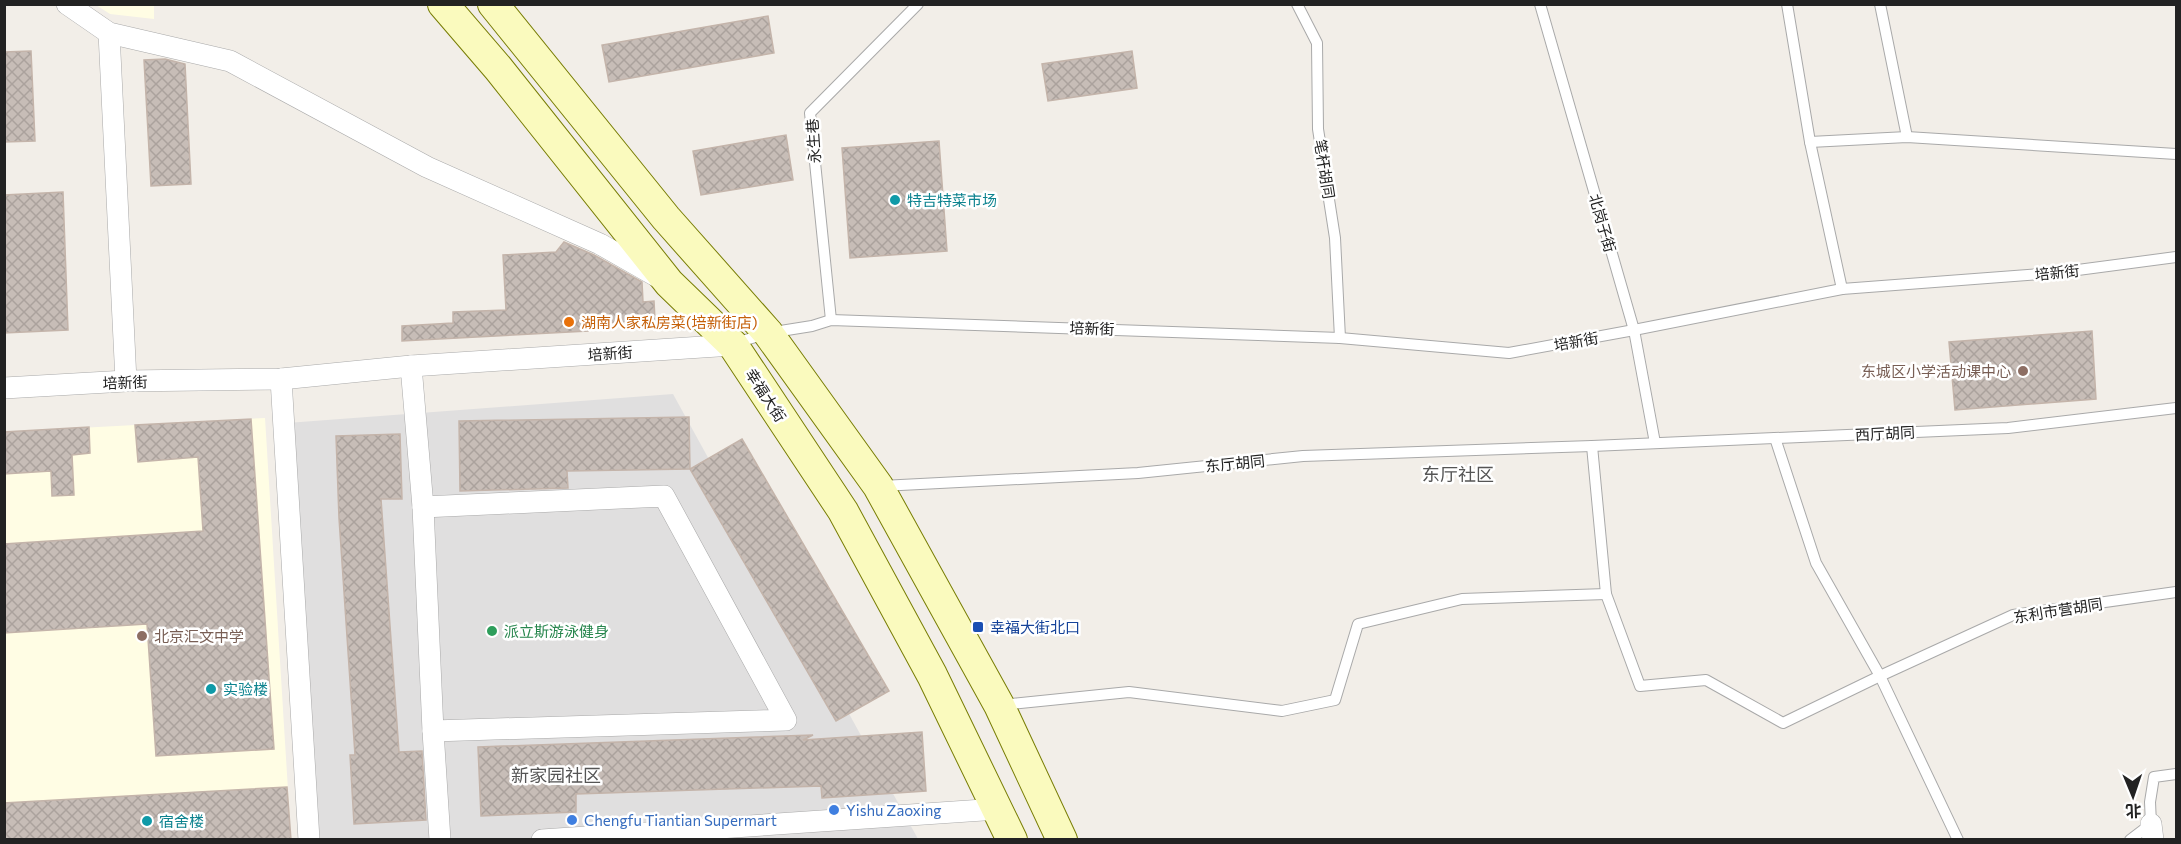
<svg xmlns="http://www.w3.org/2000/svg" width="2181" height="844" viewBox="0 0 2181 844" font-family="Commissioner,'Noto Sans SC',sans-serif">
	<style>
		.residential { fill: #e0dfdf }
		.education { fill: #fffde4 }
		.building { fill: url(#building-cross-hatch); stroke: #c4b4aa; stroke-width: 1.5 }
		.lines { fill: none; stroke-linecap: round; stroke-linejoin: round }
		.service-casing { stroke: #a9a9a9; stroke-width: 12 }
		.minor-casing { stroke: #a9a9a9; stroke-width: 22 }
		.secondary-casing { stroke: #787d04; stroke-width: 32 }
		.service { stroke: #fff; stroke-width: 10 }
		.minor { stroke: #fff; stroke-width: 21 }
		.secondary { stroke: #fafabe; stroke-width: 30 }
		.culture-dot { fill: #0f9aa8; stroke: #fff; stroke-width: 2 }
		.food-dot { fill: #e8710a; stroke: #fff; stroke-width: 2 }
		.education-dot { fill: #8d6e63; stroke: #fff; stroke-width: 2 }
		.transit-dot { fill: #1a4fb4; stroke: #fff; stroke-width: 2 }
		.leisure-dot { fill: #2e9e5b; stroke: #fff; stroke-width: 2 }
		.shop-dot { fill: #3f7fe0; stroke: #fff; stroke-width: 2 }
		.labels { text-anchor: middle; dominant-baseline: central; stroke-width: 5; stroke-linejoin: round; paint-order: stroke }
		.street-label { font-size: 15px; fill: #222; stroke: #fff }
		.culture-label { font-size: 15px; fill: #0d838f; stroke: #fff; text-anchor: start }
		.food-label { font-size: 15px; fill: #c56008; stroke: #fff; text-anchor: start }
		.education-label { font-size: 15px; fill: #785e54; stroke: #fff; text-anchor: end }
		.transit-label { font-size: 15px; fill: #164399; stroke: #fff; text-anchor: start }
		.leisure-label { font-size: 15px; fill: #27864d; stroke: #fff; text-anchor: start }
		.shop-label { font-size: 15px; fill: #366cbe; stroke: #fff; text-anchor: start }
		.quarter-label { font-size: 18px; fill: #555; stroke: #fff }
	</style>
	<defs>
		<pattern id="building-cross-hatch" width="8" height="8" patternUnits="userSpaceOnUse" patternTransform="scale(1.5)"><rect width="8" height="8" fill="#c7bdb7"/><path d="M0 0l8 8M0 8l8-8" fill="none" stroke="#aba29d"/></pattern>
	</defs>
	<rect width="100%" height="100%" fill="#f2eee8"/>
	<polygon class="residential" points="673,394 918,839 311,839 287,423"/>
	<g class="education">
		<polygon points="96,5 154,5 154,19 110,14"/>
		<polygon points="265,418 291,839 5,840 5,432"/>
	</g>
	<g class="building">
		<polygon points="768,16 774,53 609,82 602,45"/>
		<polygon points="31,51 35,141 4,142 4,52"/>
		<polygon points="1132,51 1137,88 1048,101 1042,64"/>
		<polygon points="165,59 185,64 191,184 151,186 144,60"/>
		<polygon points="786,135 793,180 701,195 693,151"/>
		<polygon points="939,141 947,251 850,258 842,148"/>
		<polygon points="63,192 68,330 4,333 4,195"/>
		<polygon points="564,242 594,255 642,282 643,302 654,301 655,320 587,324 588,331 402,341 402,326 453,323 453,312 506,310 503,255 556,252"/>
		<polygon points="2092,331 2096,399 1955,410 1949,342"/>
		<polygon points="689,417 690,469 567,471 568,488 460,491 459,421"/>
		<polygon points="251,419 274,749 156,756 147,624 4,633 4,544 203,531 198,457 138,462 135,425"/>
		<polygon points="89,427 90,453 72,455 74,495 52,496 51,471 4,474 4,432"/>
		<polygon points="400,434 402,499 381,499 399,752 422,751 426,820 354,824 350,755 355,755 339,518 336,436"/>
		<polygon points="742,439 889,691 836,721 690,469"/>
		<polygon points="922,732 926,791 822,798 821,786 576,794 576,812 481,816 478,747 813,735 803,740"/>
		<polygon points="287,787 291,840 4,840 4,803"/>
	</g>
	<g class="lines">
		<defs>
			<g id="service">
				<polyline points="1297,4 1317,43 1318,129 1335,238 1340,338"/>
				<polyline points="1540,4 1634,330 1655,443"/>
				<polyline points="1787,4 1810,142 1842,289"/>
				<polyline points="1880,4 1907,137"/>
				<polyline points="1810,142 1907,137 2176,154"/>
				<polyline points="831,320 810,113 918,4"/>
				<polyline points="736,343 768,333 812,326 831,320 1340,338 1509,353 1634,330 1842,289 2055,273 2176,257"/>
				<polyline points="1775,438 1816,563 1880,676 1958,840"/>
				<polyline points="1592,446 1606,594 1640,686 1706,680 1783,723 1880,676 2013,615 2176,592"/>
				<polyline points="881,486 1138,473 1303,456 1592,446 2008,428 2176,408"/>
				<polyline points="1002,705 1129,692 1282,711 1335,700 1358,624 1462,599 1606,594"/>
				<polyline points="2130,840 2151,824 2150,802 2154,777 2176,774"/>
			</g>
			<g id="minor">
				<polyline points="67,4 109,33 230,61 427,167 600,244 658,277"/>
				<polyline points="109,33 126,381"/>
				<polyline points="411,366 423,507 433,731 440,840"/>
				<polyline points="281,379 309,840"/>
				<polyline points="4,388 126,381 281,379 411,366 733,345"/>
				<polyline points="423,507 664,496 786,720 433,731"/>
				<polyline points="2151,824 2153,840"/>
				<polyline points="542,840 998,809"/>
			</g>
			<g id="secondary">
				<polyline points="443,4 498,68 669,283 733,345 843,511 932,675 1012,840"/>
				<polyline points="493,4 666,218 768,333 878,486 999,705 1062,840"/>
			</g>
		</defs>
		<use href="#service" class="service-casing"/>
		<use href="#minor" class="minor-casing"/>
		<use href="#secondary" class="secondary-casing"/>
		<use href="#service" class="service"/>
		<use href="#minor" class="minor"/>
		<use href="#secondary" class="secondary"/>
	</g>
	<g class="culture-dot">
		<circle cx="895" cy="200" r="6"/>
		<circle cx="211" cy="689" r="6"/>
		<circle cx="147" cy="821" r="6"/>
	</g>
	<circle class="food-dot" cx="569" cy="322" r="6"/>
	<g class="education-dot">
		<circle cx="2023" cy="371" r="6"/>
		<circle cx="142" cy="636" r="6"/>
	</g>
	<rect class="transit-dot" x="972" y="621" width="12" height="12" rx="3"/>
	<circle class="leisure-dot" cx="492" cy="631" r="6"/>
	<g class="shop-dot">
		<circle cx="834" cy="810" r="6"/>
		<circle cx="572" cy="820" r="6"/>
	</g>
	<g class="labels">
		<g class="street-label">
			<text transform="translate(813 141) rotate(-94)">永生巷</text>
			<text transform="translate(1325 169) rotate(81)">笔杆胡同</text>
			<text transform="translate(1603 223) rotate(74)">北岗子街</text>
			<text transform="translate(2057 272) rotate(-6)">培新街</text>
			<text transform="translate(1092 328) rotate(2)">培新街</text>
			<text transform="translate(1576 341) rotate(-10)">培新街</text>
			<text transform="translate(610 353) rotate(-4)">培新街</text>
			<text transform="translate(125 382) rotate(-2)">培新街</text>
			<text transform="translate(766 395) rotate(57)">幸福大街</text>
			<text transform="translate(1885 433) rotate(-3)">西厅胡同</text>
			<text transform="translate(1235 463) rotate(-6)">东厅胡同</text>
			<text transform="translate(2058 610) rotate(-9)">东利市营胡同</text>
		</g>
		<g class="culture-label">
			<text x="907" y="200">特吉特菜市场</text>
			<text x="223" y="689">实验楼</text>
			<text x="159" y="821">宿舍楼</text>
		</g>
		<g class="food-label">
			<text x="581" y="322">湖南人家私房菜(培新街店)</text>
		</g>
		<g class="education-label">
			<text x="2011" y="371">东城区小学活动课中心</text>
			<text x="154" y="636" text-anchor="start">北京汇文中学</text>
		</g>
		<g class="transit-label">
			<text x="990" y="627">幸福大街北口</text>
		</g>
		<g class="leisure-label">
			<text x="504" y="631">派立斯游泳健身</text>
		</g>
		<g class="shop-label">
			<text x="846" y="810">Yishu Zaoxing</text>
			<text x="584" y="820">Chengfu Tiantian Supermart</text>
		</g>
		<g class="quarter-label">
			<text x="1458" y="474">东厅社区</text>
			<text x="556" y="775">新家园社区</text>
		</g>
	</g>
	<rect width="2181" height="844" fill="none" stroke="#222222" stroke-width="12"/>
	<g transform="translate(2133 796) rotate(178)" stroke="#ffffff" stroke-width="4.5" paint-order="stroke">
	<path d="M0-4.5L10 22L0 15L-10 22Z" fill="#222222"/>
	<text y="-9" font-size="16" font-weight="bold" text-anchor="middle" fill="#222222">北</text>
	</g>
</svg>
